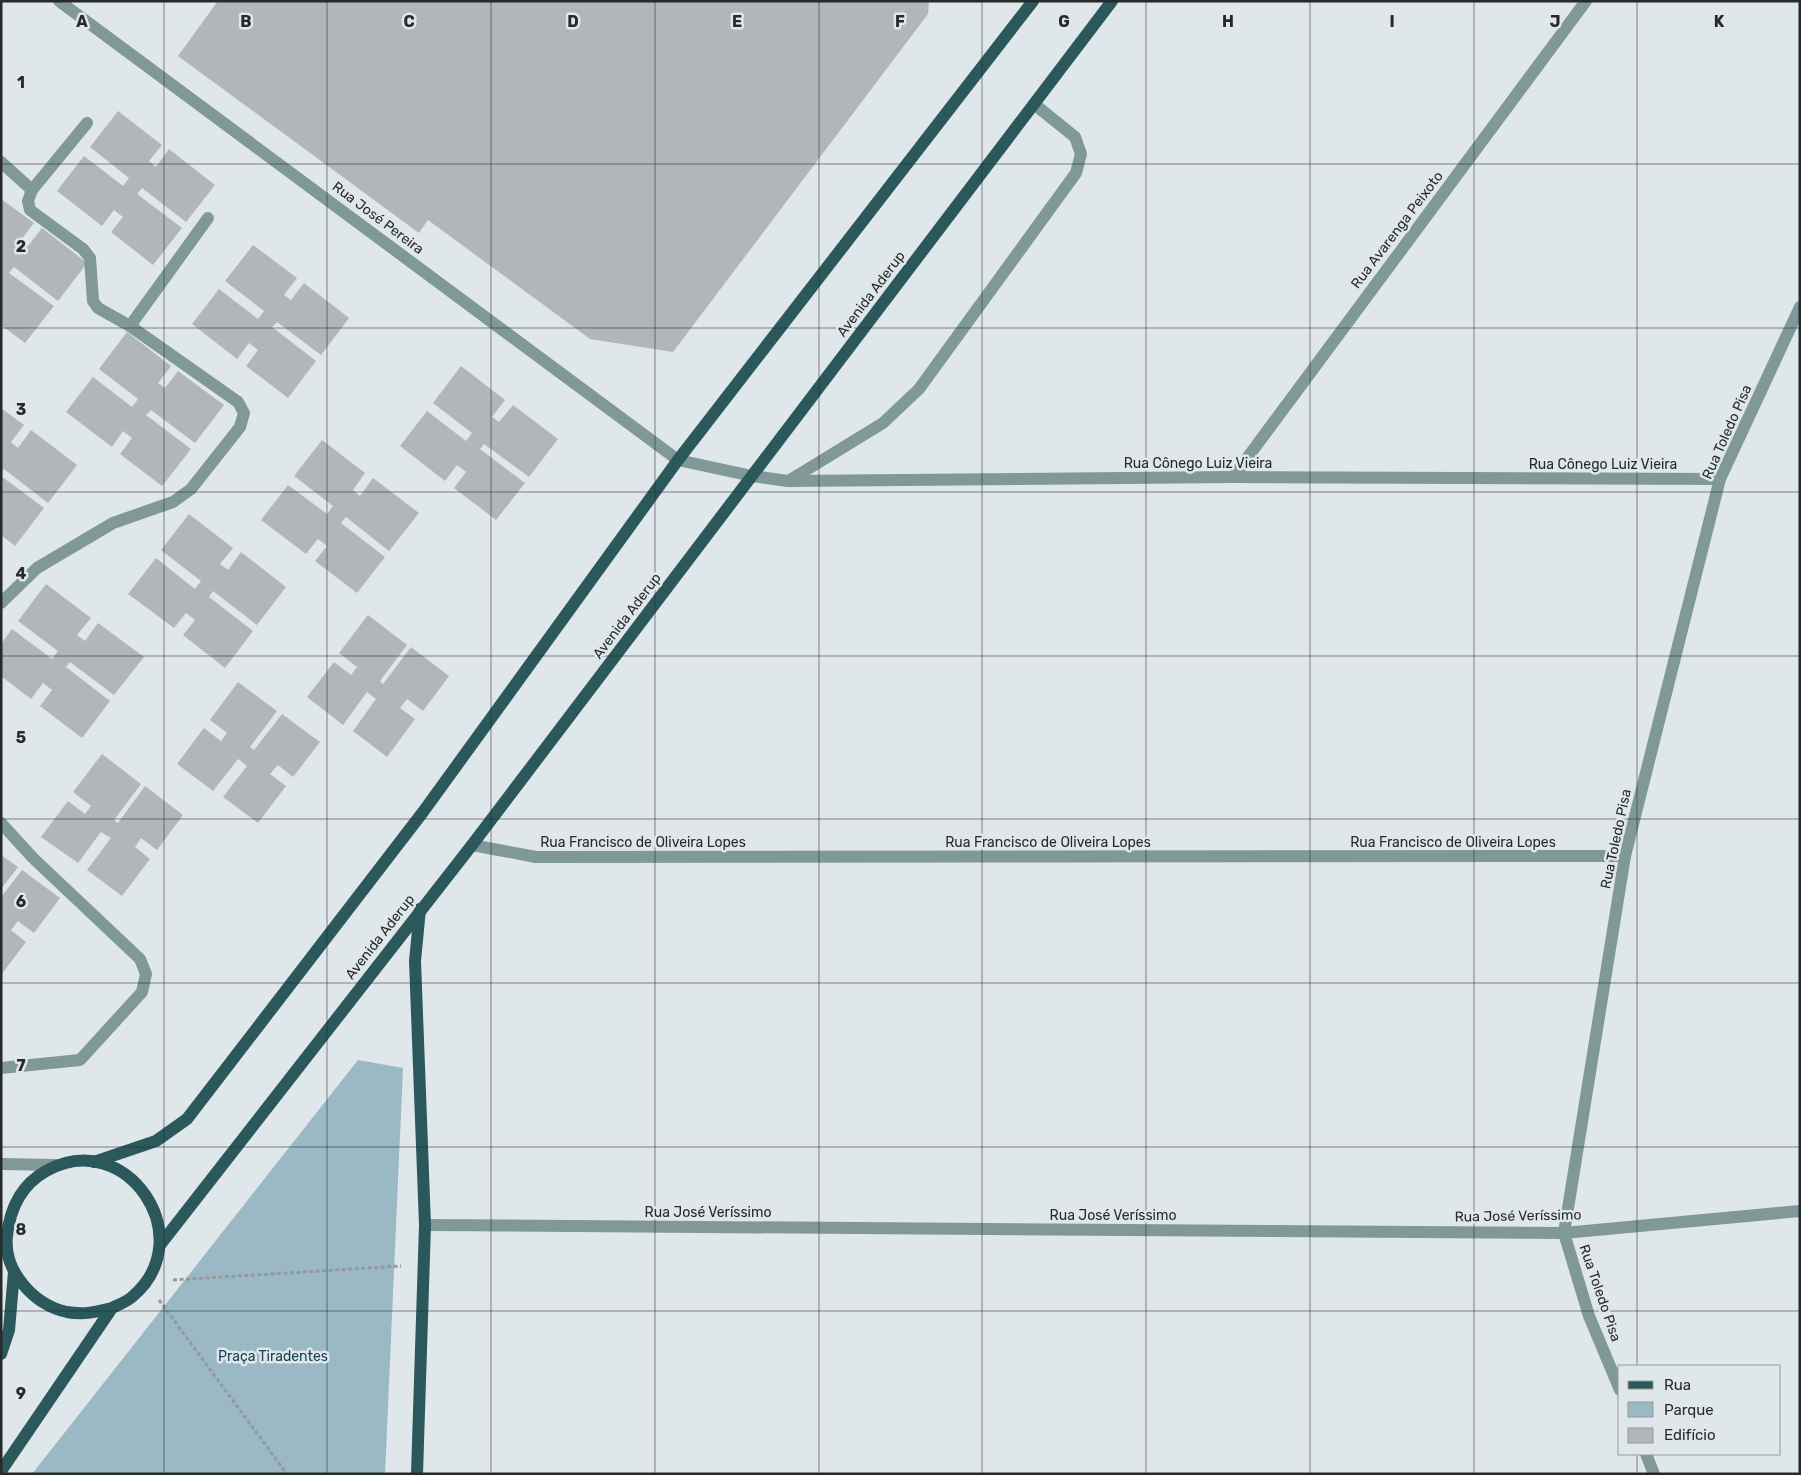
<svg xmlns="http://www.w3.org/2000/svg" width="1801" height="1475" viewBox="0 0 1801 1475" font-family="Rubik,sans-serif">
	<style>
		.green { fill: #9ab9c5 }
		.building { fill: #b1b6bb }
		.lines { fill: none; stroke-linecap: round; stroke-linejoin: round }
		.path { stroke: #949a9c; stroke-width: 3; stroke-dasharray: 4 2.5; stroke-linecap: butt }
		.minor { stroke: #819899; stroke-width: 12 }
		.major { stroke: #2b595b; stroke-width: 12 }
		.grid { fill: none; stroke: #272a2b; stroke-width: 1; stroke-opacity: 0.55 }
		.labels { text-anchor: middle; dominant-baseline: central; stroke-width: 5; stroke-linejoin: round; paint-order: stroke }
		.street-label { font-size: 14px; fill: #272a2b; stroke: #dfe7ea }
		.park-label { font-size: 14px; fill: #184352; stroke: #dfe7ea }
		.grid-label { font-size: 16px; text-anchor: middle; font-weight: bold; fill: #272a2b; stroke: #dfe7ea; stroke-width: 5; stroke-linejoin: round; paint-order: stroke }
	</style>
	<rect width="100%" height="100%" fill="#dfe7ea"/>
	<polygon class="green" points="358,1060 403,1068 385,1474 32,1474"/>
	<g class="building">
		<polygon points="218,1 929,1 928,14 673,352 590,339 428,220 419,233 178,56"/>
		<polygon points="118,111 162,145 149,161 156,167 169,149 215,185 186,222 142,188 137,194 182,228 153,265 111,232 123,217 114,210 102,226 57,191 84,156 123,186 129,178 90,147"/>
		<polygon points="1,199 34,223 21,240 28,246 42,228 87,263 58,301 14,267 9,273 54,306 25,343 1,325"/>
		<polygon points="253,245 297,278 284,295 291,300 304,283 349,318 321,355 277,322 272,327 316,361 288,398 246,366 258,350 249,343 237,359 192,324 219,289 258,319 264,311 225,281"/>
		<polygon points="127,332 171,366 158,383 165,388 178,371 224,405 195,443 151,410 146,415 191,449 162,486 120,454 132,438 123,431 112,447 66,412 93,377 132,407 138,399 99,369"/>
		<polygon points="461,366 505,400 492,417 499,422 513,405 558,439 529,477 484,444 480,449 525,483 496,520 454,488 466,472 457,465 445,481 400,446 427,411 466,441 472,433 433,403"/>
		<polygon points="1,408 24,425 11,442 18,448 31,430 77,465 48,503 4,469 1,472"/>
		<polygon points="322,440 365,473 353,490 360,496 373,478 419,513 389,551 346,517 341,523 385,557 357,593 315,561 327,546 318,539 306,554 261,520 288,485 327,514 333,506 294,476"/>
		<polygon points="1,476 44,508 15,546 1,535"/>
		<polygon points="189,514 233,548 220,564 228,570 241,552 286,587 257,625 213,591 209,597 253,631 225,668 183,635 195,620 186,613 174,628 128,594 156,558 195,589 201,581 161,550"/>
		<polygon points="46,584 91,618 77,635 85,641 98,623 144,657 114,695 70,662 66,667 110,701 82,738 40,706 52,690 43,683 31,699 1,676 1,644 12,629 52,659 58,651 18,621"/>
		<polygon points="368,615 407,645 380,681 383,684 411,647 449,676 423,711 407,699 400,708 415,719 387,757 353,731 376,699 367,692 343,725 307,697 334,662 351,675 357,667 339,653"/>
		<polygon points="238,682 277,711 250,747 254,750 282,714 320,742 293,777 278,765 270,774 286,786 258,823 223,797 247,766 238,759 213,791 177,764 204,728 221,741 227,733 210,720"/>
		<polygon points="102,754 141,784 114,820 118,823 145,786 183,815 157,850 141,838 135,847 150,859 122,896 87,870 111,838 101,832 78,863 41,837 68,801 85,814 91,806 73,792"/>
		<polygon points="1,855 18,867 1,889"/>
		<polygon points="22,870 60,898 34,933 18,921 11,930 26,942 1,975 1,897"/>
	</g>
	<g class="lines">
		<g class="path">
			<polyline points="173,1280 401,1266"/>
			<polyline points="159,1300 287,1474"/>
		</g>
		<g class="minor">
			<polyline points="59,1 678,460 752,476 788,481 1233,477 1720,479"/>
			<polyline points="1,162 32,190"/>
			<polyline points="130,326 208,218"/>
			<polyline points="1233,477 1586,1"/>
			<polyline points="790,480 883,423 919,389 1076,173 1081,154 1075,137 1034,104"/>
			<polyline points="1,603 37,568 113,523 173,502 191,489 240,427 244,413 238,402 130,326 98,308 93,301 90,258 83,249 30,210 28,201 32,190 87,123"/>
			<polyline points="1,823 33,858 140,959 146,974 142,992 80,1060 1,1068"/>
			<polyline points="472,845 536,857 1625,856"/>
			<polyline points="1,1164 57,1165"/>
			<polyline points="425,1225 1564,1233 1800,1211"/>
			<polyline points="1620,1390 1589,1316 1564,1233 1625,856 1720,479 1800,307"/>
			<polyline points="1646,1454 1654,1474"/>
		</g>
		<g class="major">
			<polyline points="94,1162 156,1141 187,1119 423,812 678,460 1033,1"/>
			<polyline points="160,1245 472,845 1112,1"/>
			<polyline points="1,1354 9,1330 14,1272"/>
			<path d="M1 1471 112 1308C118 1305 126 1302 132 1297 202 1238 126 1126 46 1171 21 1185 10 1208 7 1236 3 1271 34 1305 67 1312 83 1315 97 1312 112 1308"/>
			<polyline points="417,1474 425,1225 415,961 420,909"/>
		</g>
	</g>
	<path class="grid" d="M164 1V1474M327 1V1474M491 1V1474M655 1V1474M819 1V1474M982 1V1474M1146 1V1474M1310 1V1474M1474 1V1474M1637 1V1366M1 164H1800M1 328H1800M1 492H1800M1 656H1800M1 819H1800M1 983H1800M1 1147H1800M1 1311H1800M1637 1454V1474"/>
	<g class="labels">
		<g class="street-label">
			<text transform="translate(378 218) rotate(37)">Rua José Pereira</text>
			<text transform="translate(1397 230) rotate(-53)">Rua Avarenga Peixoto</text>
			<text transform="translate(871 294) rotate(-53)">Avenida Aderup</text>
			<text transform="translate(1727 432) rotate(-66)">Rua Toledo Pisa</text>
			<text x="1198" y="463">Rua Cônego Luiz Vieira</text>
			<text x="1603" y="464">Rua Cônego Luiz Vieira</text>
			<text transform="translate(627 616) rotate(-53)">Avenida Aderup</text>
			<text transform="translate(1616 839) rotate(-78)">Rua Toledo Pisa</text>
			<text x="643" y="842">Rua Francisco de Oliveira Lopes</text>
			<text x="1048" y="842">Rua Francisco de Oliveira Lopes</text>
			<text x="1453" y="842">Rua Francisco de Oliveira Lopes</text>
			<text transform="translate(380 937) rotate(-52)">Avenida Aderup</text>
			<text x="708" y="1212">Rua José Veríssimo</text>
			<text x="1113" y="1215">Rua José Veríssimo</text>
			<text transform="translate(1518 1216) rotate(-1)">Rua José Veríssimo</text>
			<text transform="translate(1600 1293) rotate(71)">Rua Toledo Pisa</text>
		</g>
		<g class="park-label">
			<text x="273" y="1356">Praça Tiradentes</text>
		</g>
	</g>
	<g class="grid-label">
		<text x="82" y="27">A</text>
		<text x="246" y="27">B</text>
		<text x="409" y="27">C</text>
		<text x="573" y="27">D</text>
		<text x="737" y="27">E</text>
		<text x="900" y="27">F</text>
		<text x="1064" y="27">G</text>
		<text x="1228" y="27">H</text>
		<text x="1392" y="27">I</text>
		<text x="1555" y="27">J</text>
		<text x="1719" y="27">K</text>
		<text x="21" y="88">1</text>
		<text x="21" y="252">2</text>
		<text x="21" y="415">3</text>
		<text x="21" y="579">4</text>
		<text x="21" y="743">5</text>
		<text x="21" y="907">6</text>
		<text x="21" y="1071">7</text>
		<text x="21" y="1235">8</text>
		<text x="21" y="1399">9</text>
	</g>
	<rect width="1801" height="1475" fill="none" stroke="#272a2b" stroke-width="5"/>
	<rect x="1618" y="1365" width="162" height="90" fill="#dfe7ea" stroke="#959b9e"/>
	<rect x="1628" y="1381" width="25" height="8" fill="#2b595b" stroke="#959b9e"/>
	<text x="1664" y="1390" font-size="15" fill="#272a2b">Rua</text>
	<rect x="1628" y="1402" width="25" height="15" fill="#9ab9c5" stroke="#959b9e"/>
	<text x="1664" y="1415" font-size="15" fill="#272a2b">Parque</text>
	<rect x="1628" y="1428" width="25" height="15" fill="#b1b6bb" stroke="#959b9e"/>
	<text x="1664" y="1440" font-size="15" fill="#272a2b">Edifício</text>
</svg>
